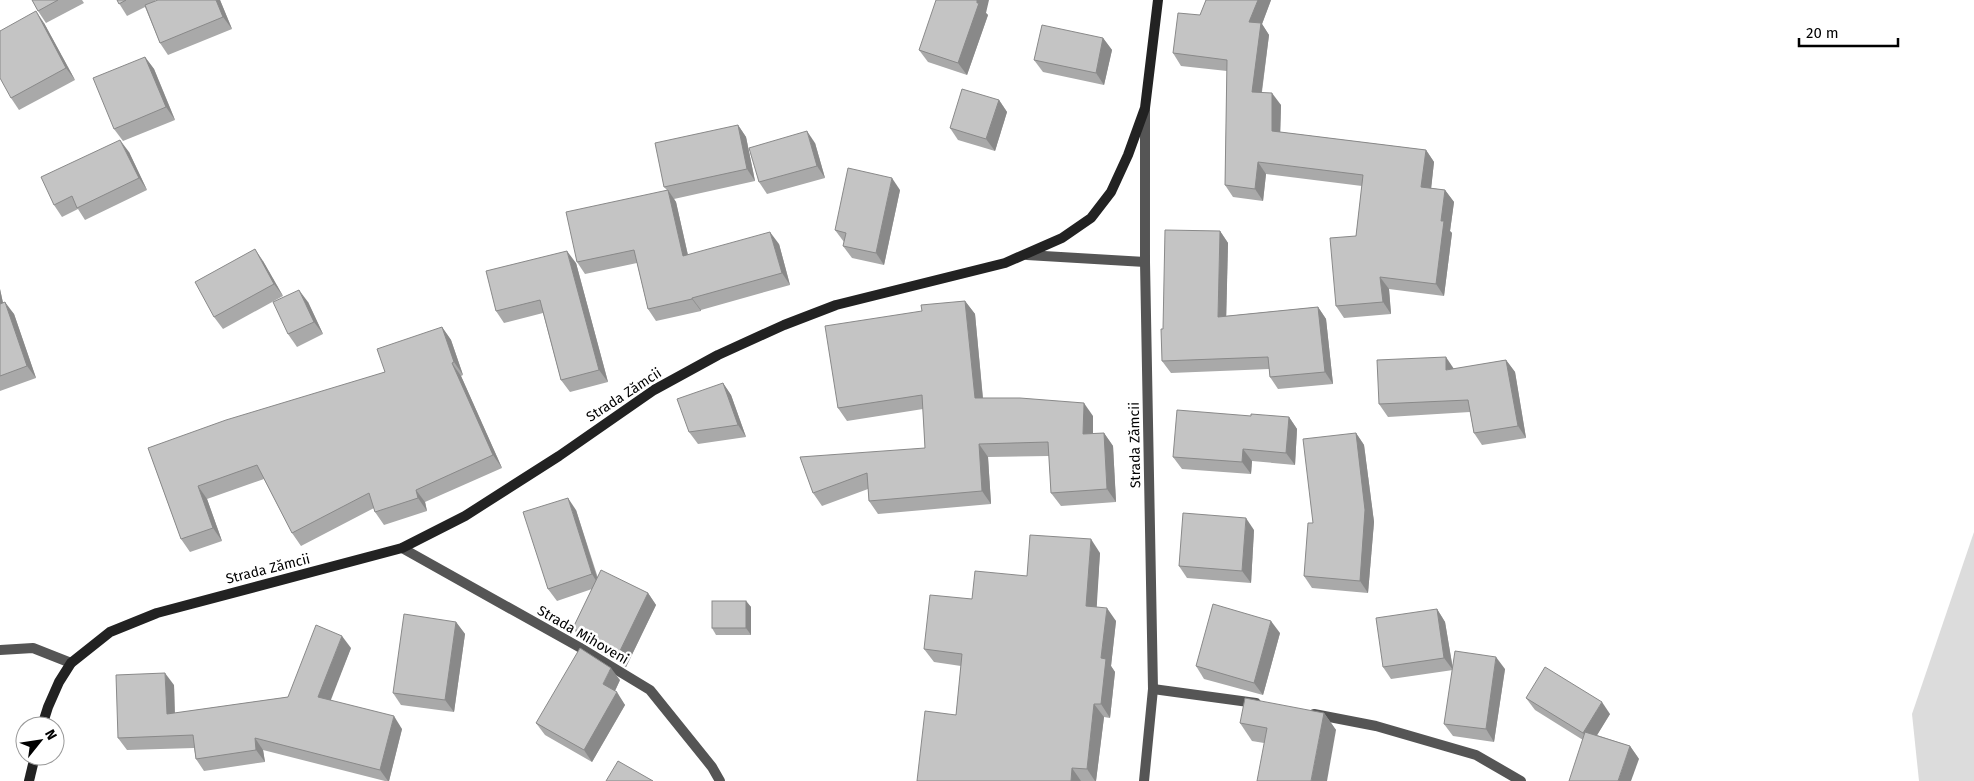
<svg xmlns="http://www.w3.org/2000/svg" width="1974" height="781" viewBox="0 0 1974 781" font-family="'Fira Sans',sans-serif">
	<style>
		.green { fill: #dcdcdc }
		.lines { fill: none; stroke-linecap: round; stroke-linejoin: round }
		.street { stroke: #555; stroke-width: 10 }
		.secondary { stroke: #222; stroke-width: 10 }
		.wall { fill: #a9a9a9 }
		.shaded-wall { fill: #898989 }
		.building { fill: #c4c4c4; stroke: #898989 }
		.labels { text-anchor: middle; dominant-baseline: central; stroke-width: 5; stroke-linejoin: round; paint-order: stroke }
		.street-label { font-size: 14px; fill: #000; stroke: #fff }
	</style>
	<rect width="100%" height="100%" fill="#fff"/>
	<polygon class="green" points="1974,532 1974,781 1919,781 1912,714"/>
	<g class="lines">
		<g class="street">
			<polyline points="1027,255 1145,262"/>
			<polyline points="402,548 579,647 650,690 712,767 720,781"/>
			<polyline points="0,650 33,648 71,663"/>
			<polyline points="1153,689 1256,703"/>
			<polyline points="1314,714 1376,726 1476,755 1521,781"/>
			<polyline points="1144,781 1153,689 1145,262 1145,110"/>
		</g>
		<g class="secondary">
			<polyline points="42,726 48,707 59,682 71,663 110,632 157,613 402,548 465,516 559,456 654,390 718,355 784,325 836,305 1005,263 1062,238 1091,218 1111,192 1128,155 1145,108 1158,0"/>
			<polyline points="29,781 35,756"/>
		</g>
	</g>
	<g class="wall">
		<polygon points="32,0 82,0 84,3 46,23 38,11"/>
		<polygon points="117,0 155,0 156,1 220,0 232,29 168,55 160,43 145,7 127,16"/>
		<polygon points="1206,0 1271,0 1262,24 1269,35 1262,92 1281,105 1280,132 1426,150 1434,162 1431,188 1445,190 1454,202 1450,231 1452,233 1444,296 1389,289 1391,314 1344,318 1336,306 1356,236 1362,186 1266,174 1263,201 1233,197 1225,185 1227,71 1181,66 1173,53 1200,15"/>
		<polygon points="986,13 988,15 967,75 928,62 919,50"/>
		<polygon points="44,23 75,80 19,110 11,98"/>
		<polygon points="1103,38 1112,50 1104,85 1043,72 1034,60"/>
		<polygon points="145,57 154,69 175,120 123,141 114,129"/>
		<polygon points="999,100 1007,112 995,151 958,140 950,128"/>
		<polygon points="738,125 746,137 755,181 674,199 676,202 688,255 779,244 790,285 701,310 701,311 656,321 648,309 637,263 585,274 577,262 667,190 664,187"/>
		<polygon points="815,143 825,178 767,194 759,182"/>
		<polygon points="129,152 147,190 85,220 78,209 62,217 54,205"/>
		<polygon points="900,190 884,265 852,258 843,246 844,242 835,230"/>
		<polygon points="1220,231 1228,243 1226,316 1318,307 1326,319 1333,384 1278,389 1270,377 1269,369 1171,373 1162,361 1163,329"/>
		<polygon points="263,261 283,296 223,329 214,317"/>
		<polygon points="576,263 608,382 570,392 561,380 543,313 504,323 496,311"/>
		<polygon points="0,289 3,303 14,314 36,378 0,391"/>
		<polygon points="965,301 975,314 983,398 1093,416 1093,434 1104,433 1113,446 1116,502 1061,506 1051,493 1049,456 988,457 991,504 878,514 869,501 868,489 822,506 813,493 925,448 923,409 847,421 838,408 922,311"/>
		<polygon points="308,302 323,334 297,347 288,334"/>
		<polygon points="442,327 451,340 463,375 461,376 502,468 425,502 427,511 384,525 375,512 374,508 301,546 292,533 264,479 207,499 222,541 190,552 181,539 148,448 385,372"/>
		<polygon points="1506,360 1515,372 1526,438 1482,445 1474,433 1470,412 1388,417 1379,404 1454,369"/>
		<polygon points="723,383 731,395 746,437 698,444 689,432"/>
		<polygon points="1251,416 1289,417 1297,429 1295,465 1252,461 1251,474 1182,469 1173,457"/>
		<polygon points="1356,433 1364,445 1374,522 1368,593 1312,588 1304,576 1313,523"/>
		<polygon points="576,510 598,578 648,593 656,605 626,667 581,640 573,628 592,589 557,601 548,589"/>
		<polygon points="1254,530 1251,583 1187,578 1179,566"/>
		<polygon points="1100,553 1096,607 1116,621 1111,666 1115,672 1110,718 1104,717 1096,781 917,781 956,715 961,666 934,662 924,649 972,599 1027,576"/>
		<polygon points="746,601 751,607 751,635 716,635 712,628"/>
		<polygon points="1437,609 1445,622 1453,669 1505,669 1494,742 1453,736 1444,724 1453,670 1391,679 1383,667"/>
		<polygon points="456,622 465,634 454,712 401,705 393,693"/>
		<polygon points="1280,633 1263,695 1204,679 1196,666"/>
		<polygon points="351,648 330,700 402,729 389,781 385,781 263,750 265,762 204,771 196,759 194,748 127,750 118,738 174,685 175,713 288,697"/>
		<polygon points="620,680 615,691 625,705 592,762 545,735 536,723"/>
		<polygon points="1526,698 1610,714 1597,735 1630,746 1639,759 1583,740 1535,710"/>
		<polygon points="1324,713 1336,730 1264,743 1252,741 1240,723"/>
	</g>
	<g class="shaded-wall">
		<polygon points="216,0 220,0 232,29 223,17"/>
		<polygon points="977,0 989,0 986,13 988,15 967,75 958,63"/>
		<polygon points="1258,0 1271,0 1262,24 1269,35 1260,104 1252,92 1249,22"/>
		<polygon points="36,11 44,23 75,80 66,68"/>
		<polygon points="1103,38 1112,50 1104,85 1096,73"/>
		<polygon points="145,57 154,69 175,120 166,107"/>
		<polygon points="1272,93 1281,105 1280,143 1272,131"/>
		<polygon points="999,100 1007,112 995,151 986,139"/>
		<polygon points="738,125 746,137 755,181 747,169"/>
		<polygon points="807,131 815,143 825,178 817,166"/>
		<polygon points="120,140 129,152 147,190 139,178"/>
		<polygon points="1426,150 1434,162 1430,199 1421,187"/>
		<polygon points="1258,162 1266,174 1263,201 1255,189"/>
		<polygon points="892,178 900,190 884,265 876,253"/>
		<polygon points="668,190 676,202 691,269 683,256"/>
		<polygon points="1445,190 1454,202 1450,231 1452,233 1444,296 1436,284 1441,221"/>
		<polygon points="1220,231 1228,243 1226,328 1218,317"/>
		<polygon points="770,232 779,244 790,285 782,273"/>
		<polygon points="255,249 263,261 283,296 274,284"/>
		<polygon points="567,251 576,263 608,382 599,370"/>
		<polygon points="1380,277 1389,289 1391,314 1383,302"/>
		<polygon points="0,289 6,317 0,309"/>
		<polygon points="299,290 308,302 323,334 314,322"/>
		<polygon points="692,298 701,310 701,311 692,299"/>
		<polygon points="965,301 975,314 984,411 975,398"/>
		<polygon points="5,302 14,314 36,378 27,366"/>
		<polygon points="1318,307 1326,319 1333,384 1325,372"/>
		<polygon points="442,327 451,340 463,375 454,362"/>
		<polygon points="1446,357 1454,369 1446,370"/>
		<polygon points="1506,360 1515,372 1526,438 1518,426"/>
		<polygon points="452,363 461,376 502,468 493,455"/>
		<polygon points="723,383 731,395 746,437 738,425"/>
		<polygon points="1084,403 1093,416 1093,447 1083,434"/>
		<polygon points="1289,417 1297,429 1295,465 1286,453"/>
		<polygon points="1104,433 1113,446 1116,502 1107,489"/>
		<polygon points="1356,433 1364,445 1374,522 1368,593 1360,581"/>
		<polygon points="979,444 988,457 991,504 982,491"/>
		<polygon points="1243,449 1252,461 1251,474 1242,462"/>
		<polygon points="198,486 207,499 222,541 213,528"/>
		<polygon points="416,490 425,502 427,511 418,498"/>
		<polygon points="568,498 576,510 600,587 592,574"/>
		<polygon points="1246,518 1254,530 1251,583 1242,571"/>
		<polygon points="1091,539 1100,553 1096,619 1086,606"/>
		<polygon points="648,593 656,605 626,667 618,655"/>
		<polygon points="746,601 751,607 751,635 746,628"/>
		<polygon points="1107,608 1116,621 1111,666 1115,672 1110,718 1101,704 1101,658"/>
		<polygon points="1437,609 1445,622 1453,670 1444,658"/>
		<polygon points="1271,621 1280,633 1263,695 1254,683"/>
		<polygon points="456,622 465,634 454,712 445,700"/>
		<polygon points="342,636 351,648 327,710 318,697"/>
		<polygon points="1496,657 1505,669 1494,742 1486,729"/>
		<polygon points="611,668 620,680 612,697 603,684"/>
		<polygon points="165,673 174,685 175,726 167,714"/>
		<polygon points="617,692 625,705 592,762 584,750"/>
		<polygon points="1602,702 1610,714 1591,745 1583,733"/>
		<polygon points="1094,704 1104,717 1096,781 1095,781 1087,769"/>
		<polygon points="1324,713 1336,730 1327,781 1311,781"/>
		<polygon points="394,716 402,729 389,781 388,781 380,770"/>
		<polygon points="255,738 263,750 265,762 256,750"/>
		<polygon points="1630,746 1639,759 1631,781 1618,781"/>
		<polygon points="1072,768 1081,781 1071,781"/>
	</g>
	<g class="building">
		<polygon points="32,0 58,0 38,11"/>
		<polygon points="117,0 126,0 119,4"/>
		<polygon points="158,0 216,0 223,17 160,43 145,5"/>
		<polygon points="936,0 977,0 977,3 979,3 958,63 919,50"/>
		<polygon points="1206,0 1258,0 1249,22 1261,23 1252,92 1272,93 1272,131 1426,150 1421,187 1445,190 1441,221 1444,221 1436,284 1380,277 1383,302 1336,306 1330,238 1356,236 1363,175 1258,162 1255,189 1225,185 1227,60 1173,53 1178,13 1200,15"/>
		<polygon points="36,11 66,68 11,98 0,78 0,31"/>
		<polygon points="1042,25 1103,38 1096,73 1034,60"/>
		<polygon points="145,57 166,107 114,129 93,78"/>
		<polygon points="962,89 999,100 986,139 950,128"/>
		<polygon points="738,125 747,169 664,187 655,143"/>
		<polygon points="807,131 817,166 759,182 749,148"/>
		<polygon points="120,140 139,178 77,208 72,196 54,205 41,177"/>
		<polygon points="848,168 892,178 876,253 843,246 846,233 835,230"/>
		<polygon points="668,190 683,256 770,232 782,273 692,298 692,299 648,309 634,250 577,262 566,212"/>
		<polygon points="1165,230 1220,231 1218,317 1318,307 1325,372 1270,377 1268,357 1162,361 1161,329 1163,329"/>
		<polygon points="255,249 274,284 214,317 195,282"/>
		<polygon points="567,251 599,370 561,380 540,300 496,311 486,271"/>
		<polygon points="299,290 314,322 288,334 273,302"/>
		<polygon points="965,301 975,398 1020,398 1084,403 1083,434 1104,433 1107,489 1051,493 1048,442 979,444 982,491 869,501 867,473 813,493 800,457 925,448 922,395 838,408 825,326 922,311 921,305"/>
		<polygon points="5,302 27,366 0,376 0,304"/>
		<polygon points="442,327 454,362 452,363 493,455 416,490 418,498 375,512 369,493 292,533 257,465 198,486 213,528 181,539 148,448 226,420 385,372 377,349"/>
		<polygon points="1446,357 1446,370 1506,360 1518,426 1474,433 1468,400 1379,404 1377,360"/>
		<polygon points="723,383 738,425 689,432 677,399"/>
		<polygon points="1177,410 1251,416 1251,414 1289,417 1286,453 1243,449 1242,462 1173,457"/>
		<polygon points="1356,433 1365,510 1360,581 1304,576 1308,523 1313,523 1303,439"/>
		<polygon points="568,498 592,574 548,589 523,512"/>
		<polygon points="1183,513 1246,518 1242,571 1179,566"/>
		<polygon points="1030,535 1091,539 1086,606 1107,608 1101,658 1106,659 1101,704 1094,704 1087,769 1072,768 1071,781 917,781 925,711 956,715 962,654 924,649 930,595 972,599 975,571 1027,576"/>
		<polygon points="601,570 648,593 618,655 573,628"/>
		<rect x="712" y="601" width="34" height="27"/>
		<polygon points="1213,604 1271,621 1254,683 1196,666"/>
		<polygon points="1437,609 1444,658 1383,667 1376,618"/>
		<polygon points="404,614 456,622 445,700 393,693"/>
		<polygon points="316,625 342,636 318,697 394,716 380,770 255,738 256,750 196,759 193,735 118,738 116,675 165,673 167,714 288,697"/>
		<polygon points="580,648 611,668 603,684 617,692 584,750 536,723"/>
		<polygon points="1455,651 1496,657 1486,729 1444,724"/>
		<polygon points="1545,667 1602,702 1583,733 1526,698"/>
		<polygon points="1245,698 1324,713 1311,781 1257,781 1267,728 1240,723"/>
		<polygon points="1585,732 1630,746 1618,781 1569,781"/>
		<polygon points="618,761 653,781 606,781"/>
	</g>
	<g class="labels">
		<g class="street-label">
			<text transform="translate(624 395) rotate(-33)">Strada Zămcii</text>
			<text transform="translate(1135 445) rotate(-91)">Strada Zămcii</text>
			<text transform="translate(268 569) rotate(-14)">Strada Zămcii</text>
			<text transform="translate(583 635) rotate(30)">Strada Mihoveni</text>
		</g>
	</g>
	<g transform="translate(40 741) rotate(60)"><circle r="24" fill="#ffffff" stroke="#999999"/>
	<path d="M0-4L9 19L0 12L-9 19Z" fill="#000000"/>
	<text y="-8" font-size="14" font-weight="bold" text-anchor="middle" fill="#000000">N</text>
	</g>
	<path d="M1799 38v8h99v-8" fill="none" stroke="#000000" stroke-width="2.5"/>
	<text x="1806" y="38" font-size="15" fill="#000000" stroke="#ffffff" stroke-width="4" paint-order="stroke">20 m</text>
</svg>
